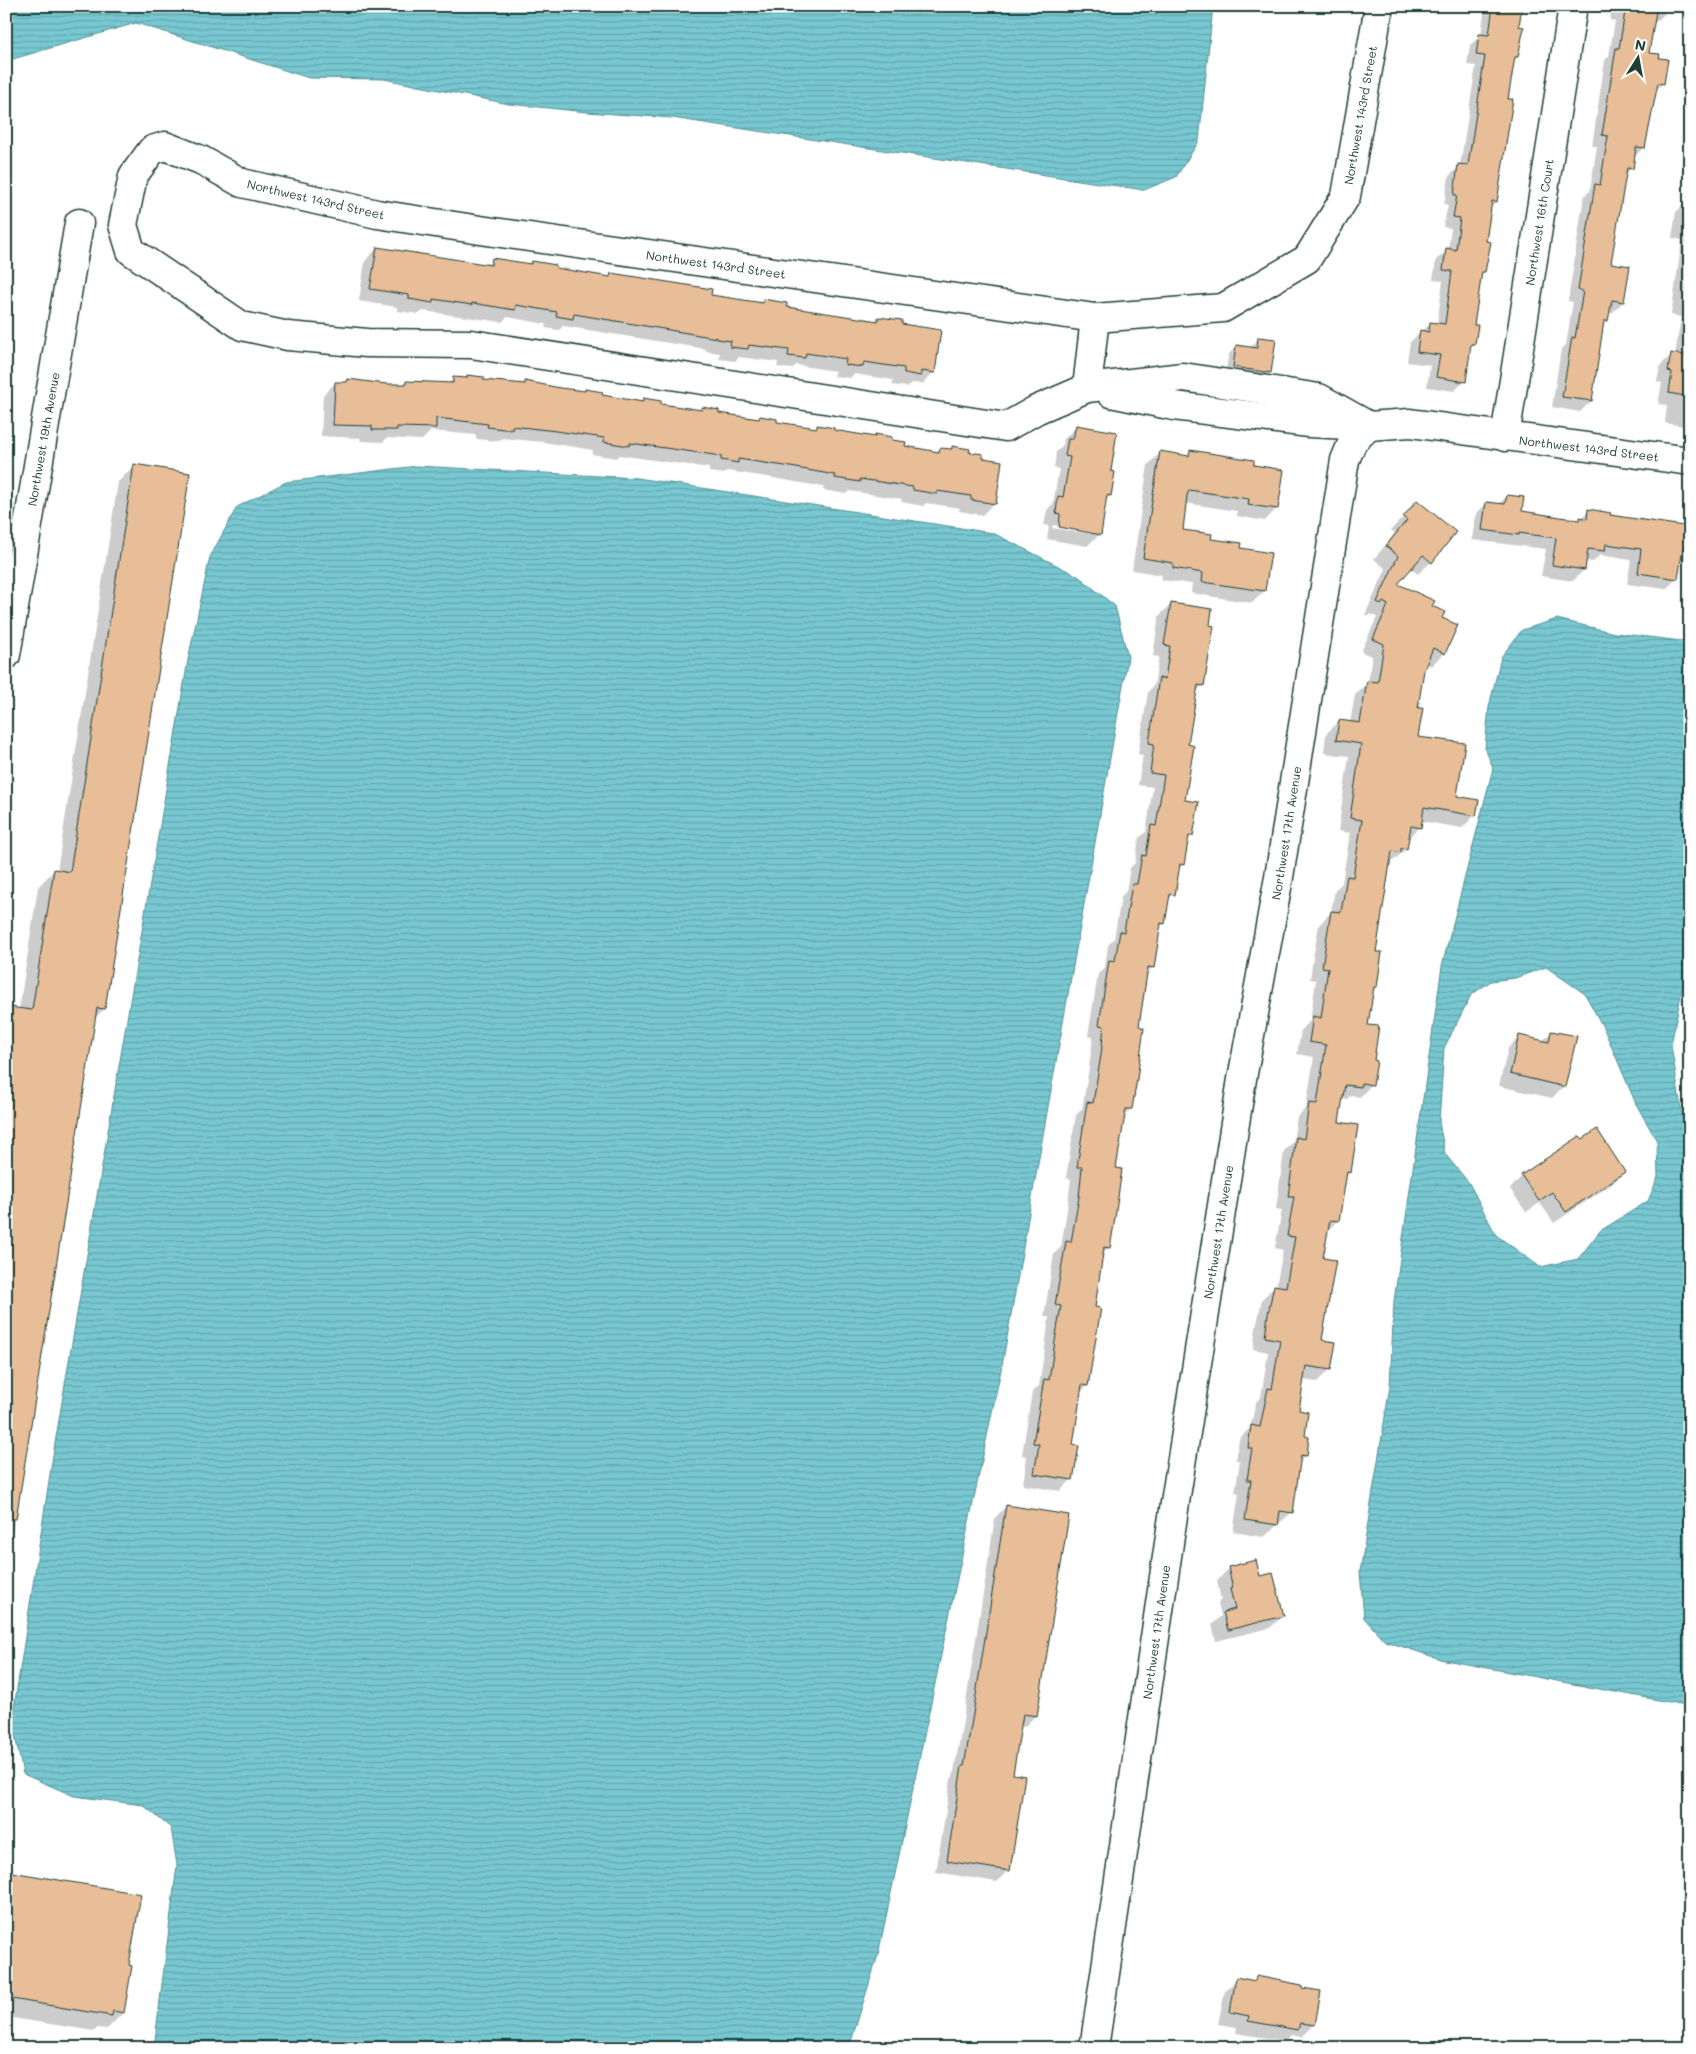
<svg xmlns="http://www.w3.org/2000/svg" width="1696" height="2054" viewBox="0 0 1696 2054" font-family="Mali,sans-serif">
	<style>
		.water { fill: url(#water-rules); stroke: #549093; fill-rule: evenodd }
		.shadow { fill: #0003; fill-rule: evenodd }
		.building { fill: #e8be98; stroke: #1f3d34 }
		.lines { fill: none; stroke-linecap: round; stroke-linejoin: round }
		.minor-casing { stroke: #1f3d34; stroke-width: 31 }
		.minor { stroke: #fff; stroke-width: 28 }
		.labels { text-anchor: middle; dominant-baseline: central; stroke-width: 4; stroke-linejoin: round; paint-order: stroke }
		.street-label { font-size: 12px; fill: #1f3d34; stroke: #fff }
	</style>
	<defs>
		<pattern id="water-rules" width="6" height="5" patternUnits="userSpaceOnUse" patternTransform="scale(1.25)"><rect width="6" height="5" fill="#78c8d2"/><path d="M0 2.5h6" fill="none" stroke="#62a4ab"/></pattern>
	</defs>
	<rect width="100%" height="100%" fill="#fff"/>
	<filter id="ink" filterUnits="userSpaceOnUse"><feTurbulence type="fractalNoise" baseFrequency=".02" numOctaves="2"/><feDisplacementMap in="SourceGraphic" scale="10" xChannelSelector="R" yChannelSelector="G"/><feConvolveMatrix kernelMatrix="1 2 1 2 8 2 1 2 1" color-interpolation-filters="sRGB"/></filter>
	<g filter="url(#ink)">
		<g class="water">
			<polygon points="6,6 1213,6 1199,141 1176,177 1144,190 672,118 587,112 509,104 384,79 309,78 136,23 6,61"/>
			<polygon points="417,466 637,478 993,533 1078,576 1115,606 1128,657 1003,1360 878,1955 849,2048 154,2048 177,1865 171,1828 143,1805 74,1796 23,1774 12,1721 53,1455 188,660 210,557 237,507 286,482"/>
			<path d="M1557 619 1615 633 1690 642V979L1683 985 1671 1045 1686 1140 1690 1144V1706L1440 1659 1385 1641 1364 1618 1360 1572 1390 1386 1394 1301 1442 966 1493 768 1485 748 1489 707 1501 657 1522 630ZM1546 967 1585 994 1604 1029 1636 1104 1657 1141 1658 1177 1648 1201 1600 1231 1578 1259 1540 1267 1496 1235 1469 1183 1445 1154 1439 1122 1444 1048 1471 995 1491 981 1515 978Z"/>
		</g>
		<g class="shadow">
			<polygon points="1485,6 1521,6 1517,27 1517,57 1513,60 1507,100 1496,202 1490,208 1485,242 1484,271 1481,274 1473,326 1474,344 1469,348 1465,381 1454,391 1427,387 1430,365 1407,362 1410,342 1431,323 1437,324 1443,281 1433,280 1436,260 1448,250 1451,228 1443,227 1448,205 1444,204 1449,176 1460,166 1476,66 1467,65 1470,45 1481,35"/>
			<polygon points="1612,6 1668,6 1667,11 1656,22 1653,22 1648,54 1663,83 1655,91 1644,147 1633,158 1632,168 1624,175 1610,264 1623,302 1612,313 1608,312 1607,321 1602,325 1591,401 1580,412 1552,407 1561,349 1566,345 1573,302 1568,301 1584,196 1590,191 1597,146 1592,146 1605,60 1609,56 1615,21 1610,20"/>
			<polygon points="1690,199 1690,427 1665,423 1667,405 1658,404 1662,383 1657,382 1660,366 1671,355 1675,355 1681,317 1671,315 1682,240 1672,238 1676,212"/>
			<polygon points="377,248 486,266 493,259 529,265 532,262 554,269 608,278 611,275 710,297 760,304 764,300 785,308 875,322 879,318 901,326 934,372 922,384 912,383 907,387 892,385 893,380 854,374 850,378 834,376 835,371 796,365 792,369 777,367 778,362 739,357 735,361 719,359 720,353 706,351 706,349 563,326 559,330 545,328 546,324 507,317 502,322 423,311 419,314 397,311 397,307 359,301 365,261"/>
			<polygon points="1259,338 1270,372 1262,380 1225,374 1229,354 1237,346 1250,348"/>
			<polygon points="468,376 483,381 523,385 525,382 641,403 644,399 659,405 700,411 703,408 718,414 758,420 760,417 775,423 815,429 818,426 832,432 873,438 876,436 903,447 936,453 940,449 950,450 953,448 968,453 994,503 982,515 959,511 960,508 926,503 923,506 901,502 902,499 850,491 846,494 823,490 824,487 773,478 728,471 724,474 709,472 709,468 619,455 616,458 592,454 593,450 543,442 502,438 499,441 476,439 476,435 431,431 422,440 387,438 383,442 360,441 361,438 321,436 323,395 335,383 345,384 348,381 386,385 404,386 407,383 448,384 454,378 464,379"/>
			<path d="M1076 427 1110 472V496L1105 501 1100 534 1087 546 1047 539 1049 526 1044 525 1047 510 1053 504 1059 469 1054 468 1056 452 1063 445 1064 439ZM1053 525 1091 532V534L1052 528Z"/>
			<polygon points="1191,452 1252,466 1277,508 1265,521 1237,516 1237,511 1185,503 1181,531 1240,549 1264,591 1252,603 1191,593 1192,584 1161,580 1162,575 1132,570 1148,465 1160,453 1186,456"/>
			<polygon points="134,466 104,1009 94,1019 6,1571 6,1011 9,1008 19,1010 38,887 54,870 57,871 118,482"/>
			<polygon points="1507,496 1521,512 1578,521 1589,510 1609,516 1690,528 1690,560 1688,562 1680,560 1677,578 1666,589 1627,584 1631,560 1600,555 1593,562 1585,561 1584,570 1573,581 1541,576 1546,549 1472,540 1476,514 1487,503 1498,505"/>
			<polygon points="1417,502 1431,562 1418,574 1410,568 1396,585 1431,607 1441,619 1444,653 1431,666 1426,663 1423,670 1416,709 1417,738 1456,798 1475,815 1462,828 1420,821 1419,827 1407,840 1406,849 1393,861 1389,862 1375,953 1376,987 1372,991 1367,1026 1373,1061 1372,1084 1360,1097 1351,1095 1347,1099 1341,1098 1337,1123 1350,1172 1344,1177 1338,1220 1327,1231 1321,1259 1321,1341 1330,1369 1317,1382 1303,1380 1298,1411 1305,1456 1299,1462 1291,1513 1264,1537 1233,1532 1239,1493 1235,1492 1240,1461 1236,1460 1239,1439 1250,1428 1256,1402 1261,1397 1268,1352 1253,1349 1256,1328 1262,1299 1274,1287 1276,1287 1283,1250 1275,1248 1282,1210 1276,1209 1284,1151 1293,1142 1297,1117 1306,1108 1314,1057 1297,1054 1301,1030 1310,1021 1316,980 1310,979 1313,958 1319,925 1331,912 1335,890 1342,883 1350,833 1338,831 1349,756 1324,753 1326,734 1339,721 1350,723 1355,695 1368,682 1372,656 1361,652 1377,617 1370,614 1368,616 1365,615 1386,569 1374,559 1395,533 1391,530"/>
			<polygon points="1171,604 1203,685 1196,692 1187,745 1184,801 1192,835 1187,840 1183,864 1178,870 1174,894 1167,900 1164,923 1159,928 1153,967 1146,974 1137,1027 1131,1109 1124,1116 1115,1169 1109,1247 1102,1255 1093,1308 1087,1386 1080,1393 1071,1446 1072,1479 1060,1491 1023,1485 1027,1456 1022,1455 1032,1392 1039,1386 1045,1348 1049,1317 1044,1317 1054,1254 1061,1247 1067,1210 1071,1179 1066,1178 1076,1115 1082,1109 1089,1068 1093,1037 1088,1036 1098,974 1105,967 1108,945 1114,939 1121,897 1126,891 1130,868 1135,863 1139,838 1146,832 1153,787 1138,785 1143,755 1138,754 1148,692 1154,685 1159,657 1153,656 1159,616"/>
			<polygon points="1552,1032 1564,1086 1552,1098 1499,1086 1508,1048 1520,1036 1542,1041"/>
			<polygon points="1624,1172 1612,1184 1554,1223 1540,1203 1526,1212 1510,1189 1522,1176"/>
			<polygon points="1006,1506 1036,1715 1024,1727 1019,1726 1011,1775 1008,1870 997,1882 936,1872 951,1779 953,1777 962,1727 995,1518"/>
			<polygon points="1229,1568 1259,1578 1282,1616 1270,1628 1216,1641 1212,1625 1221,1616 1218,1603 1221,1600 1217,1581"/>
			<polygon points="6,1872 127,1966 123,2013 107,2029 98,2028 94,2031 6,2017"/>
			<polygon points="1256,1977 1313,2025 1301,2037 1291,2035 1285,2041 1236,2033 1237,2027 1218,2024 1225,1991 1237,1979 1252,1982"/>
		</g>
		<g class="building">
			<polygon points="1493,6 1522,6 1519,26 1524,27 1518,57 1515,57 1508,99 1513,99 1497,202 1492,201 1486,241 1491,242 1485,272 1482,272 1474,325 1478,325 1475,344 1471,344 1466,382 1436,377 1440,355 1417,352 1420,330 1429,332 1430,322 1445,324 1452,271 1443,270 1446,248 1456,250 1460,218 1453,217 1457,195 1454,195 1458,164 1468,165 1485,56 1476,55 1479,34 1489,35"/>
			<polygon points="1626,6 1657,6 1649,53 1660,54 1659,58 1668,59 1664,84 1658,83 1645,148 1636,147 1633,169 1627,168 1611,263 1630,266 1624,302 1612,300 1608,321 1604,321 1592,401 1562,397 1572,337 1575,338 1583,291 1578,290 1595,184 1600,185 1608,136 1602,135 1616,48 1619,48"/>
			<polygon points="377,247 491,265 492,258 531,264 532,261 556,265 556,268 610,277 611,273 712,289 711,295 763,303 763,299 787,303 787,307 878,321 878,317 902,320 902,324 941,330 935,373 921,371 921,376 904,373 904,368 864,362 863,367 845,365 846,359 806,353 805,358 788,356 789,350 749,345 748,349 730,347 731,341 717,339 717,338 574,314 573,319 556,316 557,312 516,305 515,310 472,303 472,305 433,299 433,303 409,299 409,295 370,289"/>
			<polygon points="1258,337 1276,339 1271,373 1233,367 1236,345 1257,348"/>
			<polygon points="1671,353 1690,356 1690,397 1669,393 1672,372 1668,371"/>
			<polygon points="467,375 484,377 484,380 525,384 525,381 560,388 585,391 585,389 603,392 602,395 643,402 643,398 661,401 661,404 702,410 702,407 719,410 719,413 759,419 760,416 777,419 777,422 817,428 817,425 834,428 834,430 875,437 875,434 892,437 892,440 906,442 905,446 939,452 940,448 952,449 952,446 970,449 969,452 983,454 983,458 1002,461 996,504 971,500 971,496 937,491 937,494 913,490 913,487 860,479 860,482 835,478 835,475 785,466 738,459 738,463 721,460 721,456 630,443 629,446 604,442 604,438 556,431 512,426 512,430 487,427 488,424 436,418 436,428 397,427 397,430 372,430 372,426 333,425 335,382 347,382 348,379 386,384 406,384 406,381 453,383 453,377 467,378"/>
			<polygon points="1076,425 1117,432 1111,471 1115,472 1111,496 1107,495 1101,535 1059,527 1060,514 1056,513 1058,496 1063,497 1070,457 1065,456 1068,439 1073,439"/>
			<polygon points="1190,450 1254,460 1254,465 1284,470 1278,509 1248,505 1249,499 1189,490 1187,496 1183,530 1212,534 1211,539 1242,543 1241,548 1271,553 1265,591 1202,582 1203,573 1173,568 1173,563 1143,558 1160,451 1189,456"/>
			<polygon points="134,464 190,473 105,1009 97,1008 16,1519 6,1519 6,1024 9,1007 32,1010 54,869 70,872"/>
			<polygon points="1507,495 1524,497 1522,511 1579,520 1580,517 1587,519 1588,509 1611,513 1610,515 1690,527 1690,549 1683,548 1678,579 1638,573 1641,549 1606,544 1605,551 1588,549 1585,570 1552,565 1556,538 1519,533 1519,535 1482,530 1486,502 1505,504"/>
			<polygon points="1417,500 1456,532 1432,563 1423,555 1398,584 1435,601 1432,606 1445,612 1442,618 1458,625 1445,654 1433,648 1424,670 1418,708 1423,708 1418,737 1465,743 1457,796 1479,800 1476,816 1424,807 1421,828 1411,826 1407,849 1401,848 1401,853 1392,851 1376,952 1382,952 1377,987 1374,987 1368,1025 1379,1026 1374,1060 1377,1061 1373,1085 1361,1083 1361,1087 1345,1085 1339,1122 1358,1125 1351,1173 1347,1172 1339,1221 1330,1220 1323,1258 1336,1260 1322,1340 1336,1342 1331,1370 1306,1366 1299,1410 1308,1412 1305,1436 1309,1437 1307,1456 1301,1455 1293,1513 1280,1511 1278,1525 1245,1520 1251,1480 1247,1480 1252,1448 1248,1448 1251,1425 1260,1427 1268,1388 1272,1389 1280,1340 1265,1337 1268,1314 1274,1285 1286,1287 1295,1237 1287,1236 1294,1197 1288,1197 1296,1137 1304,1139 1309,1103 1317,1104 1326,1045 1309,1042 1313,1016 1321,1018 1328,968 1322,967 1331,911 1341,912 1347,876 1353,877 1362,820 1350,818 1361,744 1336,740 1339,720 1360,723 1367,681 1378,682 1384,644 1373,639 1388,605 1383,602 1381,605 1377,602 1398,556 1386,546 1407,520 1403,517"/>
			<polygon points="1171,603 1212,609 1210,625 1214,626 1204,686 1198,685 1188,744 1194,746 1185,800 1199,802 1193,836 1189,836 1184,865 1180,864 1175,895 1170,894 1165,924 1161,923 1154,968 1148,967 1139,1026 1144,1028 1137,1079 1132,1109 1126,1109 1116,1168 1122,1169 1115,1218 1110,1248 1104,1247 1095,1307 1101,1308 1088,1386 1082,1385 1073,1445 1079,1446 1073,1480 1034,1474 1039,1444 1033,1443 1044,1379 1049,1380 1056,1335 1061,1306 1055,1305 1066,1241 1071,1242 1079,1197 1082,1167 1077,1167 1087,1102 1093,1103 1101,1055 1104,1026 1099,1025 1109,960 1115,961 1120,931 1124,932 1132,884 1137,884 1142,855 1146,856 1151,825 1156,826 1164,775 1150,773 1154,744 1149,743 1159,678 1165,679 1170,646 1164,645"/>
			<polygon points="1551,1031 1577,1036 1565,1087 1510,1074 1519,1035 1549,1042"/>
			<polygon points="1597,1129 1625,1172 1566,1212 1552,1192 1539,1201 1521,1175 1580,1136 1583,1139"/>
			<polygon points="1006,1505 1069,1515 1037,1716 1023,1714 1013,1774 1025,1776 1010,1871 947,1861 962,1766 964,1766 973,1714"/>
			<polygon points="1256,1560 1260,1576 1273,1573 1284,1616 1228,1630 1223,1612 1235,1609 1230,1589 1233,1588 1228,1567"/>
			<polygon points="6,1871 141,1894 129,1965 132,1966 124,2013 113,2011 112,2016 6,1998"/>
			<polygon points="1256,1976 1302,1985 1302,1988 1321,1991 1315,2025 1300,2023 1298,2030 1248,2021 1249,2016 1230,2012 1236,1977 1255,1981"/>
		</g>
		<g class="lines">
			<defs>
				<g id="minor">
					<polyline points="1087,388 1095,318"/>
					<polyline points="1111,393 1174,406 1309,423 1369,426 1410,423 1690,461"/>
					<polyline points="1369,426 1319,398 1183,377 1087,388 1036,410 1006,427 471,344 367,343 288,336 242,326 131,251 123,225 133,176 152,150 165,146 201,160 242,183 377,214 487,231 1095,318 1223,308 1307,259 1346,196 1379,6"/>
					<polyline points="1505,437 1573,6"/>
					<polyline points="6,655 79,223"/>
					<polyline points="1094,2048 1176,1496 1242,1079 1279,877 1345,460 1353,441 1369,426"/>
				</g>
			</defs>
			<use href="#minor" class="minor-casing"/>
			<use href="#minor" class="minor"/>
		</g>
	</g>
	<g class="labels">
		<g class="street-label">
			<text transform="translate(1360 115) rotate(-80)">Northwest 143rd Street</text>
			<text transform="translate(316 199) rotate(13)">Northwest 143rd Street</text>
			<text transform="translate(1539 222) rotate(-81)">Northwest 16th Court</text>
			<text transform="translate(716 264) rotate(8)">Northwest 143rd Street</text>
			<text transform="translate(43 439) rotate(-80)">Northwest 19th Avenue</text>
			<text transform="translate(1589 448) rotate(7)">Northwest 143rd Street</text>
			<text transform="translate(1286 833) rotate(-81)">Northwest 17th Avenue</text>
			<text transform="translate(1218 1232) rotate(-81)">Northwest 17th Avenue</text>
			<text transform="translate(1156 1632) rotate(-82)">Northwest 17th Avenue</text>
		</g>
	</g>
	<rect width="1696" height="2054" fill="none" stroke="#fff" stroke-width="25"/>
	<rect x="12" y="12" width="1671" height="2029" fill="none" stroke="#1f3d34" stroke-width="2" filter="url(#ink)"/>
	<g transform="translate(1638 58) rotate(11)" stroke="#ffffff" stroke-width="4" paint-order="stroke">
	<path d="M0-4L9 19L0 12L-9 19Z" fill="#1f3d34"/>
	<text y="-8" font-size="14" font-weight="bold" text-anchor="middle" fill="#1f3d34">N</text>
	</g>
</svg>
